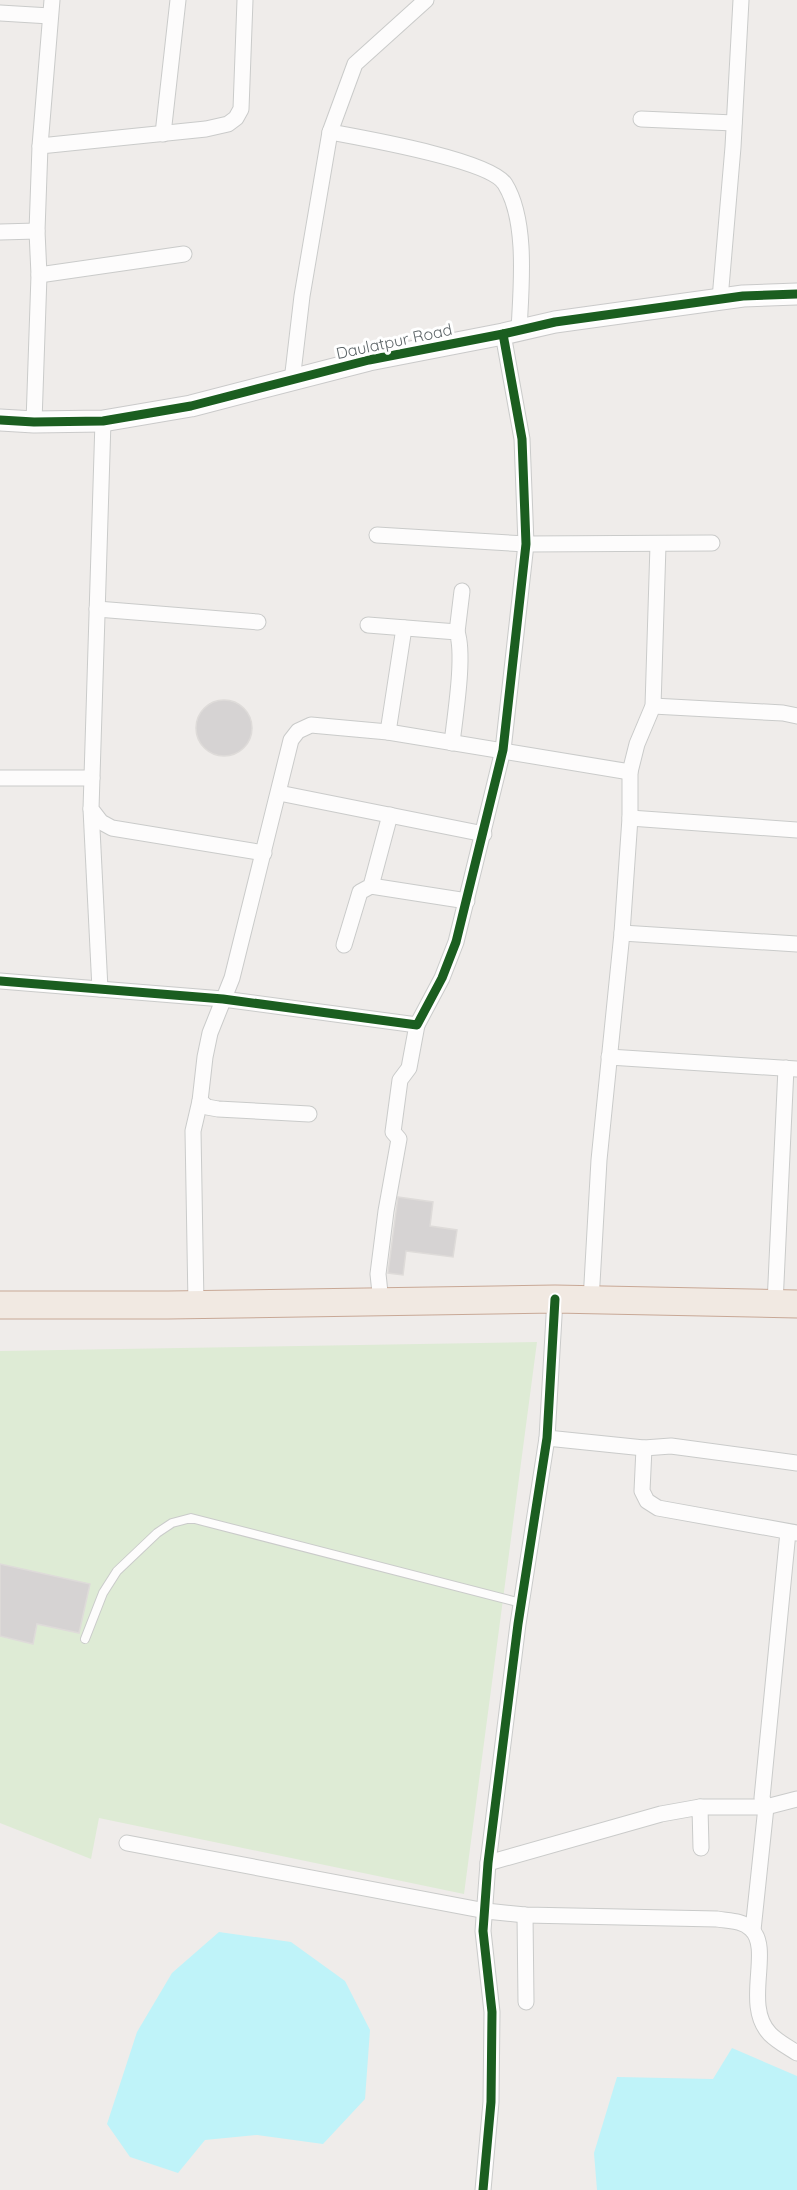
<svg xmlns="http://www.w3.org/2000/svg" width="797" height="2190" viewBox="0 0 797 2190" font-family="Quicksand,sans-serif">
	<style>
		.green { fill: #deebd5 }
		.water { fill: #bff3f9 }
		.building { fill: #d6d3d3; stroke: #dedbd9; stroke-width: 1.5 }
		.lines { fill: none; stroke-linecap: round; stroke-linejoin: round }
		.lane-casing { stroke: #cacbca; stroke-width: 10 }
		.street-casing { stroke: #cacbca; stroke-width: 17 }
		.secondary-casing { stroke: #cacaca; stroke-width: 23 }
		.highway-casing { stroke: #c8a896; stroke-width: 29 }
		.lane { stroke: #fdfcfc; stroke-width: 8 }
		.street { stroke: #fdfcfc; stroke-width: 15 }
		.secondary { stroke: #fdfcfc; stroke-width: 21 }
		.highway { stroke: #f1e9e2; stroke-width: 27 }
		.cycleway-casing { stroke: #fff; stroke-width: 13 }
		.cycleway { stroke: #1b5e20; stroke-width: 9 }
		.labels { text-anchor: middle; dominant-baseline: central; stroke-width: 6; stroke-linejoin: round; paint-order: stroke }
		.street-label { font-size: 16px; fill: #5e6669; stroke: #fff }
	</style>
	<rect width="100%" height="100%" fill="#efecea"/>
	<polygon class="green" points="537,1342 464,1894 99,1818 91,1859 0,1823 0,1351"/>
	<g class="water">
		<polygon points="219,1932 291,1942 345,1981 370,2030 365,2099 323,2144 257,2135 205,2140 178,2173 130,2157 107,2124 137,2032 172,1973"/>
		<polygon points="732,2048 797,2076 797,2190 597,2190 594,2153 617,2077 713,2079"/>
	</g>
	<g class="building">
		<circle cx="224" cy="728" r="28"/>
		<polygon points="398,1197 433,1202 430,1226 457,1230 453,1257 406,1251 403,1275 388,1273"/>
		<polygon points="0,1564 90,1584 79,1633 37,1624 33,1644 0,1636"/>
	</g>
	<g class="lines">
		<defs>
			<polyline id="lane" points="85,1639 103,1593 117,1571 157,1533 172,1523 191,1518 521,1603"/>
			<g id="street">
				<polyline points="0,13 50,16"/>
				<polyline points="641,119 734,123"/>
				<path d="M330 132C362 138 490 160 505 184 528 221 521 289 519 330"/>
				<polyline points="163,134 178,0"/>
				<polyline points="40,146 206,129 228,124 236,118 241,109 245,0"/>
				<polyline points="0,232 37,231"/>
				<polyline points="39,275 184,254"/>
				<polyline points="720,299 733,147 741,0"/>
				<polyline points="292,381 302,296 330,132 355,64 426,0"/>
				<polyline points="103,421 91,809 101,822 112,828 264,853"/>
				<polyline points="34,422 39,275 37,231 40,146 52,0"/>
				<polyline points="377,535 526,544 712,543"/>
				<polyline points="97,609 258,622"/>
				<path d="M368 625 457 632C465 655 455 716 452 743"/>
				<polyline points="457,632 462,591"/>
				<polyline points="653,706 783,713 797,716"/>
				<polyline points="388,732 404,628"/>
				<polyline points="0,778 92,778"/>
				<polyline points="279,793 484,834"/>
				<polyline points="91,809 100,989"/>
				<polyline points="630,818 797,830"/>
				<polyline points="371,886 467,901"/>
				<polyline points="622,933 797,944"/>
				<polyline points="344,945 360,892 371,886 390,815"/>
				<polyline points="0,981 223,999 417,1025 442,978 456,942 503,750 526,544 522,439 503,334"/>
				<polyline points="609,1057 797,1069"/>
				<polyline points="309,1114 218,1109 207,1107 200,1101 205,1057 210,1033 232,978 291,740 298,731 311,725 388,732 630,772"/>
				<polyline points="591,1301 599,1160 622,933 630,818 630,772 637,744 653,706 658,545"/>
				<polyline points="381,1302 378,1274 386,1211 399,1139 393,1132 400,1080 409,1068 417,1025"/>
				<polyline points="196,1304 193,1131 200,1101"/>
				<polyline points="775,1304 786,1068"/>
				<polyline points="547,1438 644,1448 671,1446 797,1463"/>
				<polyline points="644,1448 642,1491 647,1501 658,1508 797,1533"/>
				<polyline points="700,1807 766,1807 797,1799"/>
				<path d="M127 1843 486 1911 525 1915 717 1919C728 1921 742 1920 751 1929 773 1949 742 2005 770 2034 778 2042 788 2047 797 2053"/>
				<polyline points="488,1863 661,1814 700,1807 701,1848"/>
				<polyline points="525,1915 526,2002"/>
				<polyline points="753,1930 766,1807 762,1798 788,1532"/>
				<polyline points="483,2190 491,2102 492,2012 483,1931 488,1863 518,1624 547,1438 555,1299"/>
			</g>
			<polyline id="secondary" points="0,420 34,422 103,421 191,406 369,360 503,334 555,322 743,296 797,294"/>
			<polyline id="highway" points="0,1305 168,1305 555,1299 797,1304"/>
		</defs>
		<use href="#lane" class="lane-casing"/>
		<use href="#street" class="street-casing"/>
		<use href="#secondary" class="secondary-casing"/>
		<use href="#highway" class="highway-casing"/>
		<use href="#lane" class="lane"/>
		<use href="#street" class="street"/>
		<use href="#secondary" class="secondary"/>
		<use href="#highway" class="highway"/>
		<defs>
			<g id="cycleway">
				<polyline points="0,420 34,422 103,421 191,406 369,360 503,334 555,322 743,296 797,294"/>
				<polyline points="0,981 223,999 417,1025 442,978 456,942 503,750 526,544 522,439 503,334"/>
				<polyline points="483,2190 491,2102 492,2012 483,1931 488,1863 518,1624 547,1438 555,1299"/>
			</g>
		</defs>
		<use href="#cycleway" class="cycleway-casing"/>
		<use href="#cycleway" class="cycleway"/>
	</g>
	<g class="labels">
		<g class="street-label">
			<text transform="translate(394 341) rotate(-12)">Daulatpur Road</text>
		</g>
	</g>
</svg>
